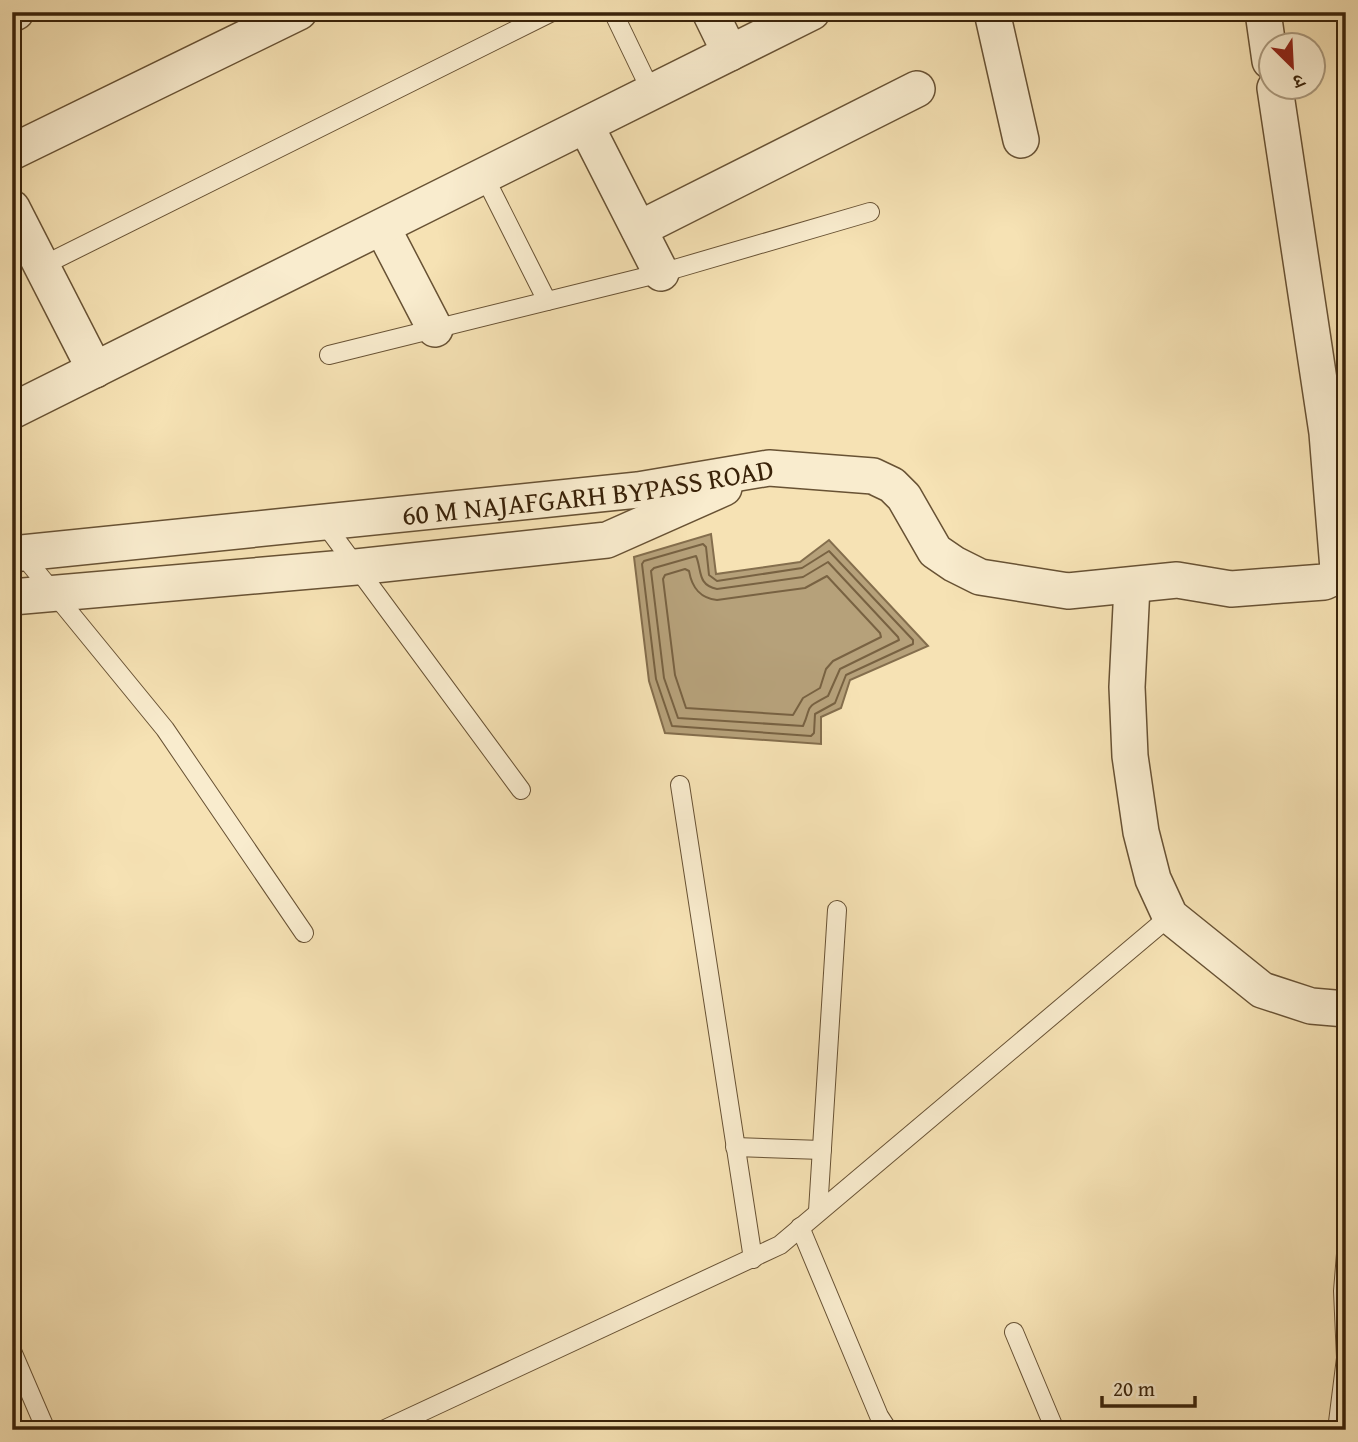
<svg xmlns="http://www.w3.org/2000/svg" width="1358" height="1442" viewBox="0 0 1358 1442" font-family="'Gentium Book Plus','Noto Serif Devanagari',serif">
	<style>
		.water { fill: #b6a17a; stroke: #846e4d; stroke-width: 2 }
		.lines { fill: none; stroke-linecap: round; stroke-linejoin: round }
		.shore { stroke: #786242; stroke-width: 2 }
		.lane-casing { stroke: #685234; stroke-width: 20 }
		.street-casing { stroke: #685234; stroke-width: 38 }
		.lane { stroke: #f9ecce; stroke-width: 18 }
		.street { stroke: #f9ecce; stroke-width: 35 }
		.labels { text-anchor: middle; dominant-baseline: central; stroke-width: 5; stroke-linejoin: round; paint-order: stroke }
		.street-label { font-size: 28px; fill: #392209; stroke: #f9ecce }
	</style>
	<rect width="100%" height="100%" fill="#f6e2b4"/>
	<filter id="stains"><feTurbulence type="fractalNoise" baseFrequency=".00286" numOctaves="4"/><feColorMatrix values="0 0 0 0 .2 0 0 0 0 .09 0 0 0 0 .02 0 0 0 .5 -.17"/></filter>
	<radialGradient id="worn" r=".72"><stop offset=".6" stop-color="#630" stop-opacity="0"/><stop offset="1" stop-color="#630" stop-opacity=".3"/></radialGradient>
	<polygon class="water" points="711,534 716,574 800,562 829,540 928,646 850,680 841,708 821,717 821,744 665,733 649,681 634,557"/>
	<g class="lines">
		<g class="shore">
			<polygon points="703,544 706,547 709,575 717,581 802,568 829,551 913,640 913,644 846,675 835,703 815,714 814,733 811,736 672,726 656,679 642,564 644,561"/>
			<path d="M696 556C702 570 697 585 717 589L803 577 828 562 898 637 899 640 840 669 828 696C802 710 813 704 803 726L678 718 664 678 651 571 654 568Z"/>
			<path d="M685 569 689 571C692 588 700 598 717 600L805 588 827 576 880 633 881 637 833 661 826 669 820 688 803 698 793 715 686 708 675 675 663 579 665 575Z"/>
		</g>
		<defs>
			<g id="lane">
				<polyline points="613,12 652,93"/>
				<polyline points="484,176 547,301"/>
				<polyline points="42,266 552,12"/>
				<polyline points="329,355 661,273 870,212"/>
				<polyline points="324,523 521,790"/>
				<polyline points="21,553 165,729 304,933"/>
				<polyline points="680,785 753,1259"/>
				<polyline points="735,1147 822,1150"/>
				<polyline points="818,1211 837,910"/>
				<polyline points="800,1227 879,1416 888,1430"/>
				<polyline points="1014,1332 1055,1430"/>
				<polyline points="12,1351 46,1430"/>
				<polyline points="383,1430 780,1245 1170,916"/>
				<polyline points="1337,1430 1346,1358 1343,1291 1346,1254"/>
			</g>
			<g id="street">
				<polyline points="710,12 730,53"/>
				<polyline points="992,12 1021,140"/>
				<polyline points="1263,12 1270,61"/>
				<polyline points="12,14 16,12"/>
				<polyline points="586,126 661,273"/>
				<polyline points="12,152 299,12"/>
				<polyline points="12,208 95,370"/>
				<polyline points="382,227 435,329"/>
				<polyline points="639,229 917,89"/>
				<polyline points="12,411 812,12"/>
				<path id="s1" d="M12 554 638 490 769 468 873 476 892 485 904 497 935 551 954 564 980 577 1068 591 1177 580 1231 589 1324 582 1335 577 1338 569 1327 433 1275 88"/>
				<polyline points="1132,586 1127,687 1130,756 1141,832 1153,879 1170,916 1262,990 1311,1006 1346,1009"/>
				<polyline points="12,597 356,567 607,540 724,488"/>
			</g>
		</defs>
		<use href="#lane" class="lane-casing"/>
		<use href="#street" class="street-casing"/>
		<use href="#lane" class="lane"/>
		<use href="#street" class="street"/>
	</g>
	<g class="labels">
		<g class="street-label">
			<text stroke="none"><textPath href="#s1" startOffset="579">60 M NAJAFGARH BYPASS ROAD</textPath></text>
		</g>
	</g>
	<rect width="1358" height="1442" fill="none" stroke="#f6e2b4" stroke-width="42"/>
	<rect x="14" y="14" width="1330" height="1414" fill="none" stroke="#392209" stroke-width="3.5"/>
	<rect x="21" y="21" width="1316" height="1400" fill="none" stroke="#392209" stroke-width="2"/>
	<g transform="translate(1292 66) rotate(156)"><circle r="33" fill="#f9ecce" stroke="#ac9b7f" stroke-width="2"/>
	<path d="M0-5L12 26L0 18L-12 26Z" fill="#8f2418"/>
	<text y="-10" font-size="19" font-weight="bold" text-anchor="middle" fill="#392209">उ</text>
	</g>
	<path d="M1102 1396v10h93v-10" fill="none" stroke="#392209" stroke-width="3.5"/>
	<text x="1113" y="1396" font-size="21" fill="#392209" stroke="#f9ecce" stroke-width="5" paint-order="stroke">20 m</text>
	<rect width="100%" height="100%" filter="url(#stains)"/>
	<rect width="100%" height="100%" fill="url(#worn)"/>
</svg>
